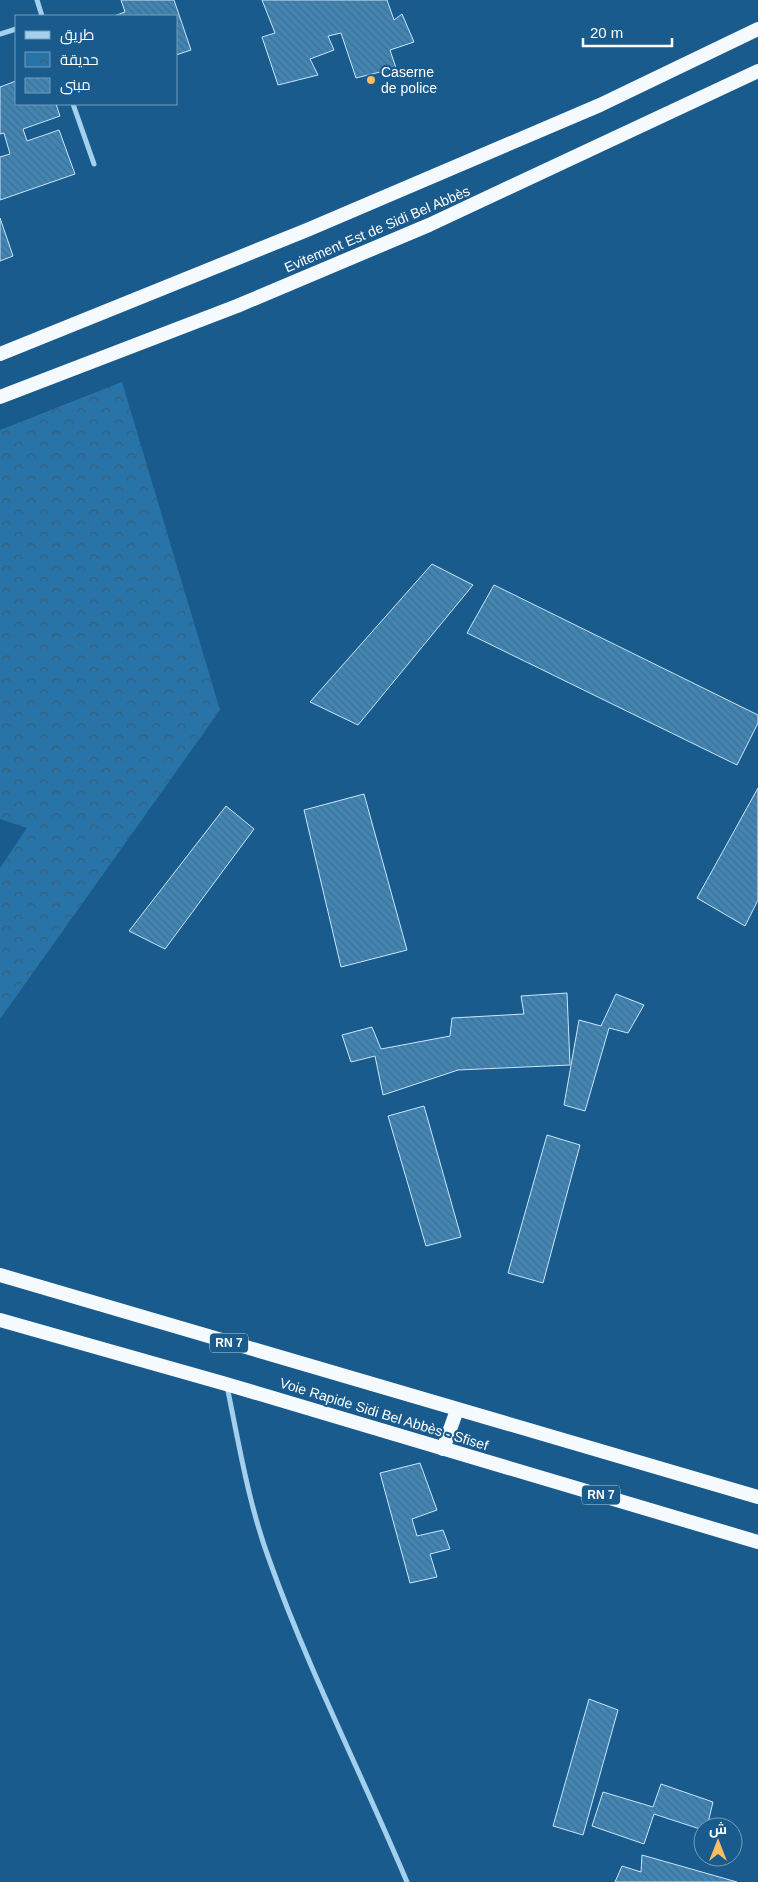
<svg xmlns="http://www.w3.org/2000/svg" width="758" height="1882" viewBox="0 0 758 1882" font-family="Arial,Cairo,sans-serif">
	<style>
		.park { fill: url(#park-crowns) }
		.building { fill: url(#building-back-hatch); stroke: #cae6fa }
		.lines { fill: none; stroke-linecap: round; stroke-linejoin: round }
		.minor { stroke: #a4d0ee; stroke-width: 5 }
		.trunk { stroke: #f5faff; stroke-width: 14 }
		.poi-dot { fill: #ffbc61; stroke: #195b8d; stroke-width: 2 }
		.labels { text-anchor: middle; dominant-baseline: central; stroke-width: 4.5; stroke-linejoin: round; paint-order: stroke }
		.shield { fill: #195b8d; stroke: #bacedd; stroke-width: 1 }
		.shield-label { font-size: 12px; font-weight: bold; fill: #fff }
		.poi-label { font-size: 14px; fill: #fff; stroke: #195b8d; text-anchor: start }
		.street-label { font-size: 14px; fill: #fff; stroke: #195b8d }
	</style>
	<defs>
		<pattern id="park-crowns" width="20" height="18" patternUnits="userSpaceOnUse" patternTransform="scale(1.25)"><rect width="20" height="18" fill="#2874a9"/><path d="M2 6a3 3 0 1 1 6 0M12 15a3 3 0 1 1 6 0" fill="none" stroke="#3c5e76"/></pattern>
		<pattern id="building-back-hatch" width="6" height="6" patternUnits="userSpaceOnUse" patternTransform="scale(1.25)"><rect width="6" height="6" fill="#4185b5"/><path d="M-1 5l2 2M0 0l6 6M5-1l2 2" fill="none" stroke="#456e8b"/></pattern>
	</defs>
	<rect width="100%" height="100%" fill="#195b8d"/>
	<polygon class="park" points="122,382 220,710 0,1019 0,868 27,828 0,819 0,430"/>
	<g class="building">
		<polygon points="121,0 174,0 191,50 176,55 176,16 114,16 125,12"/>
		<polygon points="262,0 387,0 394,20 402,14 414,42 390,50 396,68 356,78 341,33 328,36 334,50 310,59 318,75 278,85 262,37 275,33"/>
		<polygon points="16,81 16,104 56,104 60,116 23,129 27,141 59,130 75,174 0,200 0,157 10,154 4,133 0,134 0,87"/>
		<polygon points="0,218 13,256 0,261"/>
		<polygon points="432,564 473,585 358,725 310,702"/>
		<polygon points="494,585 758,715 758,723 737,765 467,633"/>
		<polygon points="758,788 758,900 745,926 697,898"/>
		<polygon points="364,794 407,950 341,967 304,810"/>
		<polygon points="226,806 254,829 165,949 129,931"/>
		<polygon points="567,993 570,1065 458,1070 383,1095 375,1056 351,1062 342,1035 372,1027 381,1049 450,1036 452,1018 524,1014 521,996"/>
		<polygon points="616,994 644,1005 628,1033 609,1028 585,1111 564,1105 579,1020 601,1026"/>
		<polygon points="424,1106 461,1237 426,1246 388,1116"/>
		<polygon points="547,1135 580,1145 543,1283 508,1273"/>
		<polygon points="420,1463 437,1510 412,1519 417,1536 443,1530 450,1549 430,1554 437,1577 410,1583 380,1473"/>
		<polygon points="589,1699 618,1710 583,1835 553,1826"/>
		<polygon points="661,1784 713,1802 707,1827 703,1827 703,1830 654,1814 644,1844 592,1826 603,1792 653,1807"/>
		<polygon points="642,1855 737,1882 615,1882 622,1866 641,1872"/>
	</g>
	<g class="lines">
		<g class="minor">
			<polyline points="37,0 42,16"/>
			<polyline points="0,34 16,29"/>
			<polyline points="73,104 94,164"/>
			<path d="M227 1386C239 1445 249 1506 270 1562 309 1671 362 1775 407 1882"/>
		</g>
		<g class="trunk">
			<polyline points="0,354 307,230 600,105 758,29"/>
			<polyline points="0,397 237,306 429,225 758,71"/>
			<polyline points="0,1275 758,1497"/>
			<polyline points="0,1320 226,1384 758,1542"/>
			<polyline points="443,1449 457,1410"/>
		</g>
	</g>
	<circle class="poi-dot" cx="371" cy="80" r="5"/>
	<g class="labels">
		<g class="shield">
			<rect x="210" y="1333.5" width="38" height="19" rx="4"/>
			<rect x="582" y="1485.5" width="38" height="19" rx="4"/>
		</g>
		<g class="shield-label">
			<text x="229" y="1343">RN 7</text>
			<text x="601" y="1495">RN 7</text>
		</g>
		<g class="poi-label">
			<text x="381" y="72">Caserne<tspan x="381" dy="16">de police</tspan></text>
		</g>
		<g class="street-label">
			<text transform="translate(377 229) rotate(-23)">Evitement Est de Sidi Bel Abbès</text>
			<text transform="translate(384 1414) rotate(17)">Voie Rapide Sidi Bel Abbès - Sfisef</text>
		</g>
	</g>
	<rect x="15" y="15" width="162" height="90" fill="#195b8d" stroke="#759dbb"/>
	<rect x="25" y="31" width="25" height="8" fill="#a4d0ee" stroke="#759dbb"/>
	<text x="60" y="40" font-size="15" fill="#ffffff">طريق</text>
	<rect x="25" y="52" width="25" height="15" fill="url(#park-crowns)" stroke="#759dbb"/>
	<text x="60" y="65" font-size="15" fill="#ffffff">حديقة</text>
	<rect x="25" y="78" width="25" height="15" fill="url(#building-back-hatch)" stroke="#759dbb"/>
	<text x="60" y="90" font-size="15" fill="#ffffff">مبنى</text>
	<g transform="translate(718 1842)"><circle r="24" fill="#195b8d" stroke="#759dbb"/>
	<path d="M0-4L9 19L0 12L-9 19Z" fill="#ffbc61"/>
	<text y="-8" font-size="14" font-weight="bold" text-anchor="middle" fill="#ffffff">ش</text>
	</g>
	<path d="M583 38v8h89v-8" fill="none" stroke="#ffffff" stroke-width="2.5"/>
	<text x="590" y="38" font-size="15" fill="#ffffff" stroke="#195b8d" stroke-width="4" paint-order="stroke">20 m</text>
</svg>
